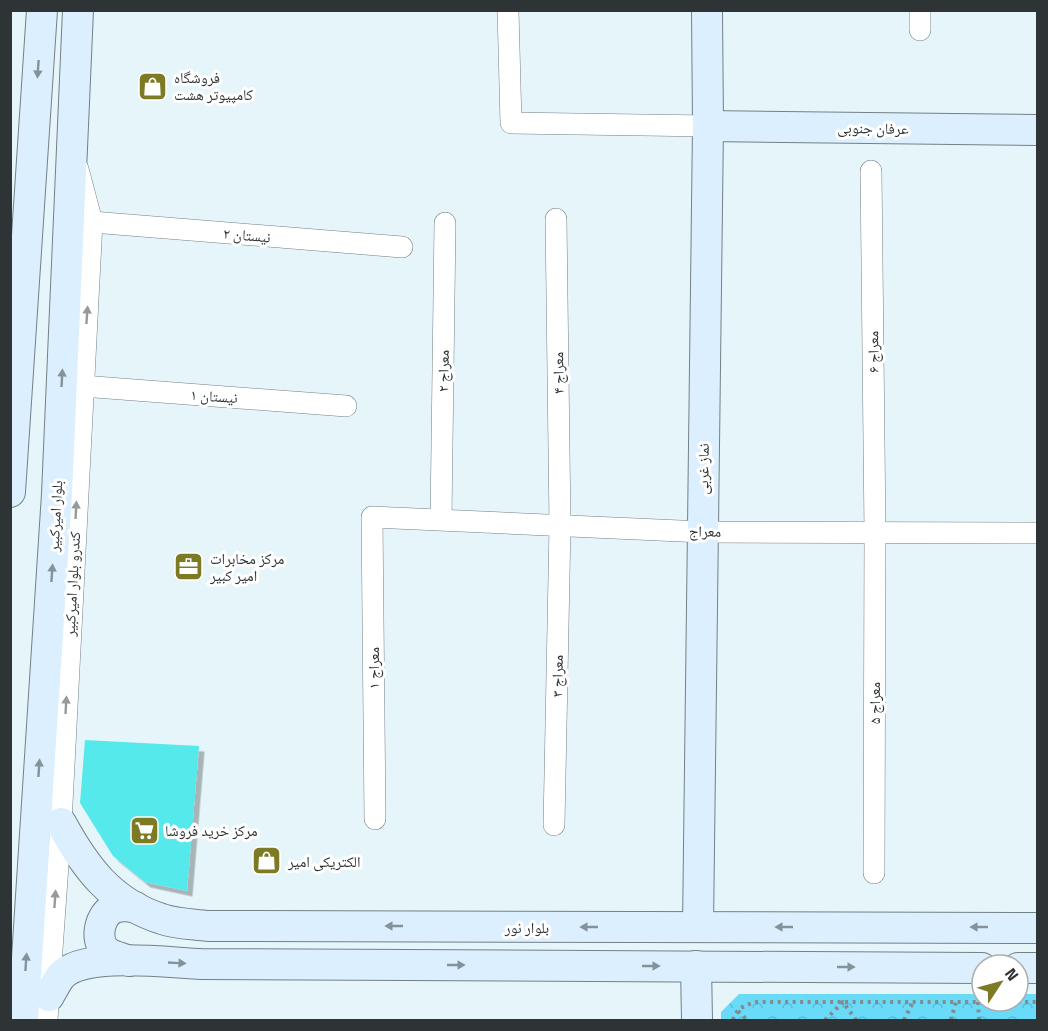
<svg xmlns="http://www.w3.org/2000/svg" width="1048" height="1031" viewBox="0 0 1048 1031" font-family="'Titillium Web','Noto Naskh Arabic',sans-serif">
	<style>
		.park { fill: url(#park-crowns) }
		.building { fill: #56e9eb; filter: url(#shadow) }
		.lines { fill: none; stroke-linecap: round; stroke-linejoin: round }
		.street-casing { stroke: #738185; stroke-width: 22 }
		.secondary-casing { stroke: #738185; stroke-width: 32 }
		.path { stroke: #818c8e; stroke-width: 4; stroke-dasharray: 3 4.5; stroke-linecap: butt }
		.street { stroke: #fff; stroke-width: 21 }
		.secondary { stroke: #dbeffe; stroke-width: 30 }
		.oneway { fill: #84929a }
		.oneway2 { fill: #969a9a }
		.labels { text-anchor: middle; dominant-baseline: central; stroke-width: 6; stroke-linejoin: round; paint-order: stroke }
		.poi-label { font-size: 15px; fill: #2e3435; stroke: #fff; text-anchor: start }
		.street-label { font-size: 15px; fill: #2e3435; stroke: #fff }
	</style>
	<defs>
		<pattern id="park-crowns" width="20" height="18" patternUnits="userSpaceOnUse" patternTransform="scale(1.5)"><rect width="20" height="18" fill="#6adaf9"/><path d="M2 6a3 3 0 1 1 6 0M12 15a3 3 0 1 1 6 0" fill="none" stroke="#5cbcd6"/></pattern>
		<filter id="shadow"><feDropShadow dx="5.5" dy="5.5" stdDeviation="0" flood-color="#0004"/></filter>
	</defs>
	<rect width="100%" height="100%" fill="#e6f5fa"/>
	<polygon class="park" points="739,994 982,994 982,1001 1018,1001 1018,994 1037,994 1037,1020 721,1020 721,1012"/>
	<polygon class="building" points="85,740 199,746 187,891 145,882 113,856 80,803"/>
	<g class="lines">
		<defs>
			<g id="street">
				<polyline points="508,10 511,123 708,126"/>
				<polyline points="920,10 920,30"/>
				<polyline points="871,171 875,532 874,873"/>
				<polyline points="92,222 402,247"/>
				<polyline points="82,386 346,406"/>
				<polyline points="441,519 445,223"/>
				<polyline points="375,819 372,517 703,532 1038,533"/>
				<polyline points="554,825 560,526 556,219"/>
				<polyline points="47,1020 61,823 92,222 78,169"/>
			</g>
			<g id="secondary">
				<polyline points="708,126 1038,130"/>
				<polyline points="10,492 42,10"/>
				<path d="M61 823C85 867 111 903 162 919 176 924 193 924 208 926L1038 928"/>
				<polyline points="698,927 708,126 707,10"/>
				<path d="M129 961C123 958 112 956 107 952 94 941 99 917 112 909 119 905 127 906 135 907"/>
				<polyline points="696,966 697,1020"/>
				<polyline points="1018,968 1038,968"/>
				<path d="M49 996C53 989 57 981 61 976 84 951 169 963 201 964L982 968"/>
				<polyline points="23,1020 57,494 78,10"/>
			</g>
		</defs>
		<use href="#street" class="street-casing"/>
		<use href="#secondary" class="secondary-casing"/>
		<g class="path">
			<polyline points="978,1002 979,1020"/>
			<polyline points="738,1011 747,1020"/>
			<path d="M733 1020C736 1008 745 1005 757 1002H1038"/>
			<polyline points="825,1020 843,1002 856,1020"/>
			<polyline points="904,1020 913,1002"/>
			<polyline points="951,1020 956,1002"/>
		</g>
		<use href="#street" class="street"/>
		<use href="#secondary" class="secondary"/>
	</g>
	<defs><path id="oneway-solid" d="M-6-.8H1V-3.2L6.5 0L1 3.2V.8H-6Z" transform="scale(1.5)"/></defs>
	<g class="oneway">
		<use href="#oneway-solid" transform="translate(38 69) rotate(94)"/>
		<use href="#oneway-solid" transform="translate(62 378) rotate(-87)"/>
		<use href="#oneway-solid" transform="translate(52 573) rotate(-86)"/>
		<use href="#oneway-solid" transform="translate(39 768) rotate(-86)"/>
		<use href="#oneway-solid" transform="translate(394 926) rotate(-180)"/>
		<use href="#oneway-solid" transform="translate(589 927) rotate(-180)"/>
		<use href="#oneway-solid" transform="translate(784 927) rotate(-180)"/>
		<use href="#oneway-solid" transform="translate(979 927) rotate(-180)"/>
		<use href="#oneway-solid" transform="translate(26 962) rotate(-86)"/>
		<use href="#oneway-solid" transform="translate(177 963) rotate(3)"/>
		<use href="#oneway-solid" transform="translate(456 965)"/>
		<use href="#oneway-solid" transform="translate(651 966)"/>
		<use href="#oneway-solid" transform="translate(846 967)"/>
	</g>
	<g class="oneway2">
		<use href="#oneway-solid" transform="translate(87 315) rotate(-86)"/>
		<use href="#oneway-solid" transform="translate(76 510) rotate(-87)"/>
		<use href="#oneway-solid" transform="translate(66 705) rotate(-87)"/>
		<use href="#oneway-solid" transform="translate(55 899) rotate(-86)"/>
	</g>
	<defs>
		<symbol id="shop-square" viewBox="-11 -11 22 22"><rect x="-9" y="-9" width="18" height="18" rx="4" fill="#7c7b23" stroke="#fff"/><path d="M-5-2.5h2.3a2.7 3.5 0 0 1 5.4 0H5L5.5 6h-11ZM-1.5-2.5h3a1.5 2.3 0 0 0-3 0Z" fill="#fff"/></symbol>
		<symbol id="office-square" viewBox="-11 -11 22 22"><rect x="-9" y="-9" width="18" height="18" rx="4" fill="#7c7b23" stroke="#fff"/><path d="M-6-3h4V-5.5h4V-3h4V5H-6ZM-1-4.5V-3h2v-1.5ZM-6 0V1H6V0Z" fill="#fff"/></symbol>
		<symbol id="supermarket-square" viewBox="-11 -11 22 22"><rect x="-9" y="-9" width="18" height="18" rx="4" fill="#7c7b23" stroke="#fff"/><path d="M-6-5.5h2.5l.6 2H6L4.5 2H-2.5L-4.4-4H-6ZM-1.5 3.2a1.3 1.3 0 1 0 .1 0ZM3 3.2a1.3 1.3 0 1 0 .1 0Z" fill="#fff"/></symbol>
	</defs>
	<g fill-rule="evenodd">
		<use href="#shop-square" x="136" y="70" width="33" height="33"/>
		<use href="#office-square" x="172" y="550" width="33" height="33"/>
		<use href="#supermarket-square" x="128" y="814" width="33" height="33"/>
		<use href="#shop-square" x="250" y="844" width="33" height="33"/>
	</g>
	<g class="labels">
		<g class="poi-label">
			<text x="174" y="77">فروشگاه<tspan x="174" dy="17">کامپیوتر هشت</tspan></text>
			<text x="210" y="558">مرکز مخابرات<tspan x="210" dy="17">امیر کبیر</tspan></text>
			<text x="165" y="830">مرکز خرید فروشا</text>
			<text x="288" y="861">الکتریکی امیر</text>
		</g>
		<g class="street-label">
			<text transform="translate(873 128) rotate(1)">عرفان جنوبی</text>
			<text transform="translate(247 235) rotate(5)">نیستان ۲</text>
			<text transform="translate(873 352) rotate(-91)">معراج ۶</text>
			<text transform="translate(443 371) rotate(-89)">معراج ۲</text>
			<text transform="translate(558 373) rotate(-91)">معراج ۴</text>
			<text transform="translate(214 396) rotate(4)">نیستان ۱</text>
			<text transform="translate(703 469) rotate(-89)">نماز غربی</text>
			<text transform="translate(55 516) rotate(-87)">بلوار امیرکبیر</text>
			<text transform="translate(705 531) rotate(1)">معراج</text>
			<text transform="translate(72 584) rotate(-87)">کندرو بلوار امیرکبیر</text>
			<text transform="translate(373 668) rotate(-90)">معراج ۱</text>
			<text transform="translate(557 676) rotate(-89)">معراج ۳</text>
			<text transform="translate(874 703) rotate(-90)">معراج ۵</text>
			<text x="527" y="927">بلوار نور</text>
		</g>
	</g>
	<rect width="1048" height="1031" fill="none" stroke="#2e3435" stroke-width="24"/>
	<g transform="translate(1000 983) rotate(54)"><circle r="28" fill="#ffffff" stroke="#abaeae" stroke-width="1.5"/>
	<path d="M0-4.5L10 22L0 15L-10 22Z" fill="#7c7b23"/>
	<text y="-9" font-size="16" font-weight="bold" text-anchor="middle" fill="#2e3435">N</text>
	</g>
</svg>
